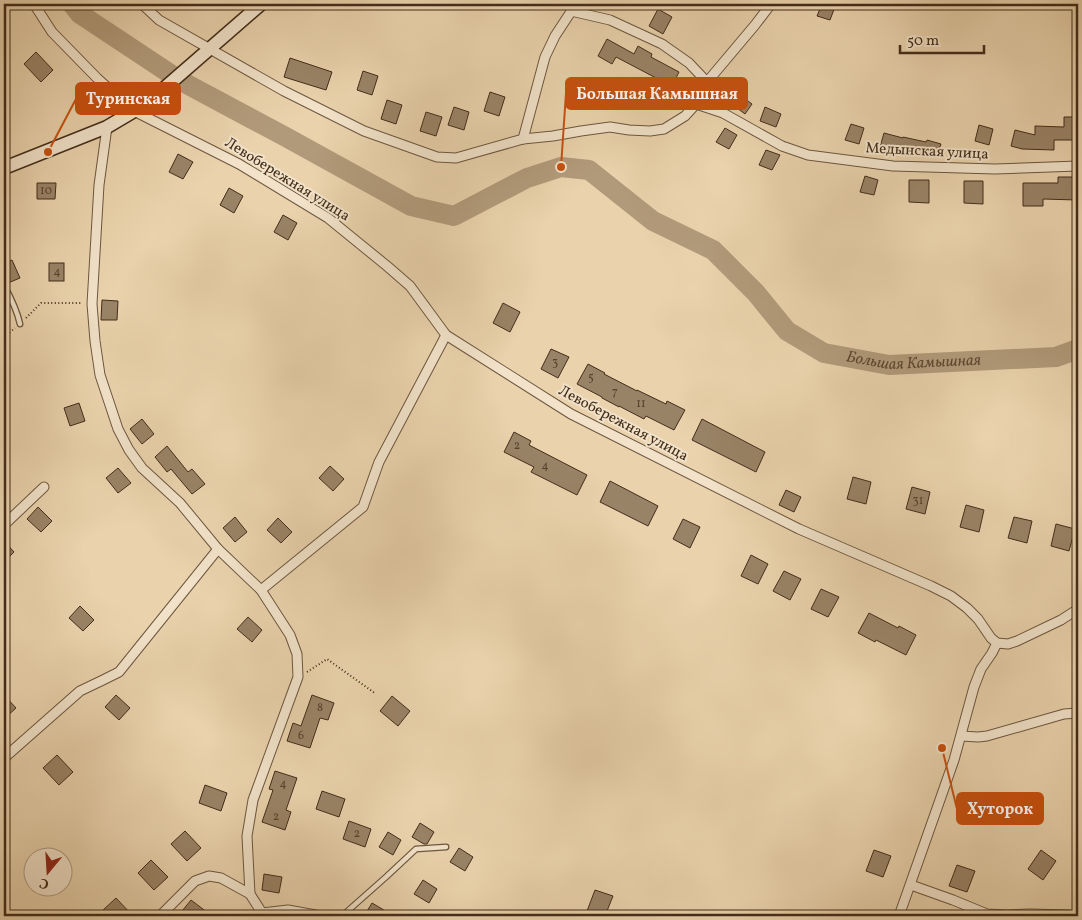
<svg xmlns="http://www.w3.org/2000/svg" width="1082" height="920" viewBox="0 0 1082 920" font-family="Vollkorn,serif">
	<style>
		.lines { fill: none; stroke-linecap: round; stroke-linejoin: round }
		.river { stroke: #b19a7a; stroke-width: 20 }
		.building { fill: #998366; stroke: #432d1a }
		.lane-casing { stroke: #6c563e; stroke-width: 7 }
		.street-casing { stroke: #6c563e; stroke-width: 11 }
		.secondary-casing { stroke: #432d1a; stroke-width: 15 }
		.path { stroke: #432d1a; stroke-width: 2; stroke-dasharray: 1 2.5; stroke-linecap: butt }
		.lane { stroke: #f1e2c9; stroke-width: 4.5 }
		.street { stroke: #f1e2c9; stroke-width: 9 }
		.secondary { stroke: #f1e2c9; stroke-width: 12 }
		.labels { text-anchor: middle; dominant-baseline: central; stroke-width: 4; stroke-linejoin: round; paint-order: stroke }
		.number-label { font-size: 12px; fill: #58422d }
		.street-label { font-size: 15px; fill: #432d1a; stroke: #f1e2c9 }
		.water-label { font-size: 16px; font-style: italic; fill: #5e4832; stroke: #f1e2c9 }
		.leader { fill: none; stroke: #c7500f; stroke-width: 2 }
		.callout-dot { fill: #c7500f; stroke: #f1e2c9; stroke-width: 2 }
		.callout { fill: #c7500f; stroke: #c7500f; stroke-width: 2 }
		.callout-label { font-size: 16px; text-anchor: middle; font-weight: bold; fill: #fff }
	</style>
	<rect width="100%" height="100%" fill="#e9d2ac"/>
	<filter id="stains"><feTurbulence type="fractalNoise" baseFrequency=".004" numOctaves="4"/><feColorMatrix values="0 0 0 0 .2 0 0 0 0 .09 0 0 0 0 .02 0 0 0 .5 -.17"/></filter>
	<radialGradient id="worn" r=".72"><stop offset=".6" stop-color="#630" stop-opacity="0"/><stop offset="1" stop-color="#630" stop-opacity=".3"/></radialGradient>
	<g class="lines">
		<path class="river" id="s1" d="M72 4 80 14 181 81 284 136 411 206 454 216 527 178 561 167 589 170 653 221 713 250 756 293 787 331 824 353 889 365 1056 357 1078 349"/>
	</g>
	<g class="building">
		<polygon points="822,4 836,4 830,20 817,16"/>
		<polygon points="658,9 672,17 663,34 649,26"/>
		<polygon points="607,39 634,54 638,46 652,54 651,57 679,72 670,90 656,82 658,79 616,57 612,64 598,56"/>
		<polygon points="36,52 53,70 41,82 24,64"/>
		<polygon points="290,58 332,72 326,90 284,77"/>
		<polygon points="363,71 378,76 372,95 357,90"/>
		<polygon points="490,92 505,97 499,116 484,111"/>
		<polygon points="740,95 752,104 745,114 733,105"/>
		<polygon points="387,100 402,105 396,124 381,119"/>
		<polygon points="454,107 469,112 464,130 448,125"/>
		<polygon points="765,107 781,114 776,127 760,121"/>
		<polygon points="426,112 442,117 436,136 420,131"/>
		<polygon points="1064,117 1078,117 1078,140 1054,140 1054,150 1022,149 1011,146 1015,130 1035,135 1035,126 1064,127"/>
		<polygon points="851,124 864,128 859,144 845,140"/>
		<polygon points="979,125 993,129 989,145 975,141"/>
		<polygon points="725,128 737,135 729,149 716,142"/>
		<polygon points="884,133 903,138 903,137 926,142 927,140 941,144 936,157 915,151 914,155 894,151 880,147"/>
		<polygon points="766,150 780,155 772,170 759,165"/>
		<polygon points="178,154 193,162 183,179 169,172"/>
		<polygon points="865,176 878,180 874,195 860,192"/>
		<polygon points="1058,177 1077,177 1077,200 1043,199 1043,206 1023,206 1023,183 1058,183"/>
		<polygon points="909,180 929,180 929,203 909,202"/>
		<polygon points="964,181 983,181 983,204 964,203"/>
		<polygon points="37,183 56,183 55,199 37,199"/>
		<polygon points="229,188 243,196 234,213 220,205"/>
		<polygon points="283,215 297,223 288,240 274,232"/>
		<polygon points="12,260 20,278 8,283 4,281 4,264"/>
		<rect x="49" y="263" width="15" height="18"/>
		<polygon points="102,300 118,301 117,320 101,320"/>
		<polygon points="503,303 520,312 510,332 493,323"/>
		<polygon points="551,349 569,357 558,378 541,369"/>
		<polygon points="588,364 605,373 604,374 637,391 637,390 666,404 667,401 685,410 674,430 646,416 644,419 619,406 619,407 602,398 602,397 577,384"/>
		<polygon points="79,403 85,421 70,426 64,408"/>
		<polygon points="142,419 154,434 142,444 130,429"/>
		<polygon points="702,419 765,452 756,472 692,440"/>
		<polygon points="514,432 531,441 529,445 587,475 577,495 531,472 534,467 504,452"/>
		<polygon points="167,446 188,472 192,469 205,484 192,494 171,469 167,472 155,457"/>
		<polygon points="330,466 344,479 333,491 319,478"/>
		<polygon points="118,468 131,483 118,493 106,478"/>
		<polygon points="853,477 871,482 866,504 847,499"/>
		<polygon points="610,481 658,506 648,526 600,502"/>
		<polygon points="912,487 930,492 925,514 906,509"/>
		<polygon points="786,490 801,497 794,512 779,505"/>
		<polygon points="966,505 984,510 979,532 960,527"/>
		<polygon points="38,507 52,521 41,532 27,519"/>
		<polygon points="235,517 247,532 235,542 223,528"/>
		<polygon points="1014,517 1032,521 1027,543 1008,538"/>
		<polygon points="278,518 292,532 281,543 267,530"/>
		<polygon points="683,519 700,527 690,548 673,539"/>
		<polygon points="1056,524 1075,529 1069,551 1051,546"/>
		<polygon points="4,541 14,552 4,562"/>
		<polygon points="751,555 768,564 758,584 741,576"/>
		<polygon points="784,571 801,579 790,600 773,591"/>
		<polygon points="821,589 839,597 828,617 811,609"/>
		<polygon points="80,606 94,620 83,631 69,618"/>
		<polygon points="869,613 898,628 899,626 916,635 906,655 876,640 875,642 858,633"/>
		<polygon points="248,617 262,630 252,642 237,629"/>
		<polygon points="4,695 16,708 4,719"/>
		<polygon points="116,695 130,708 119,720 105,707"/>
		<polygon points="312,695 334,703 328,720 320,718 310,748 287,741 293,723 301,726"/>
		<polygon points="392,696 410,711 398,726 380,711"/>
		<polygon points="57,755 73,772 59,785 43,768"/>
		<polygon points="275,771 297,778 286,810 291,812 285,830 262,822 273,790 269,789"/>
		<polygon points="205,785 227,793 221,811 199,803"/>
		<polygon points="322,791 345,799 339,817 316,809"/>
		<polygon points="349,821 371,829 365,847 343,839"/>
		<polygon points="420,823 434,832 427,844 424,844 412,837"/>
		<polygon points="185,831 201,848 187,861 171,844"/>
		<polygon points="388,832 401,840 393,855 379,847"/>
		<polygon points="459,848 473,857 465,871 450,862"/>
		<polygon points="874,850 891,856 883,877 866,871"/>
		<polygon points="1041,850 1056,861 1043,880 1028,869"/>
		<polygon points="151,860 168,877 154,890 138,873"/>
		<polygon points="957,865 975,871 967,892 949,886"/>
		<polygon points="264,874 282,877 279,893 262,890"/>
		<polygon points="423,880 437,889 429,903 414,894"/>
		<polygon points="595,890 613,896 605,916 601,916 587,911"/>
		<polygon points="116,898 133,916 107,916 102,911"/>
		<polygon points="191,900 212,916 178,916"/>
		<polygon points="372,903 394,916 364,916"/>
	</g>
	<g class="lines">
		<defs>
			<g id="lane">
				<path d="M4 285C11 298 17 310 20 324"/>
				<polyline points="342,916 386,877 416,849 446,847"/>
			</g>
			<g id="street">
				<polyline points="34,4 52,32 97,78 134,111 239,164 328,218 387,266 410,286 446,335 571,414 799,529 931,586 951,596 967,608 978,619 991,638 997,643 1008,644 1017,641 1061,620 1078,609"/>
				<polyline points="142,4 159,20 284,91 364,131 437,157 456,158 523,139 553,136 581,131 610,127 629,130 650,131 664,129 685,116 696,104 707,82 755,25 771,4"/>
				<polyline points="571,11 610,20 662,44 689,63 707,82"/>
				<polyline points="696,104 723,113 782,146 808,155 893,166 995,169 1078,166"/>
				<polyline points="107,127 99,185 92,304 95,341 100,375 118,429 129,450 142,468 180,503 218,549 261,590 290,635 297,654 298,677 253,800 247,836 250,894 262,913"/>
				<polyline points="523,139 545,57 555,36 576,4"/>
				<polyline points="4,525 44,487"/>
				<polyline points="261,590 363,507 379,462 446,335"/>
				<polyline points="961,736 978,737 987,736 1064,714 1078,713"/>
				<polyline points="4,758 80,691 103,680 119,672 218,549"/>
				<polyline points="911,885 953,900 987,914 1007,915 1030,914 1069,915 1072,916"/>
				<polyline points="262,913 288,910 321,916"/>
				<polyline points="160,916 195,881 209,876 221,878 250,894"/>
				<polyline points="899,916 954,760 974,687 981,669 992,653 997,643"/>
			</g>
			<polyline id="secondary" points="4,168 107,127 134,111 153,98 261,4"/>
		</defs>
		<use href="#lane" class="lane-casing"/>
		<use href="#street" class="street-casing"/>
		<use href="#secondary" class="secondary-casing"/>
		<g class="path">
			<polyline points="26,318 41,303 82,303"/>
			<polyline points="4,337 15,328"/>
			<polyline points="307,672 327,659 376,694"/>
		</g>
		<use href="#lane" class="lane"/>
		<use href="#street" class="street"/>
		<use href="#secondary" class="secondary"/>
	</g>
	<g class="labels">
		<g class="number-label">
			<text x="46" y="191">10</text>
			<text x="57" y="272">4</text>
			<text x="555" y="363">3</text>
			<text x="591" y="378">5</text>
			<text x="615" y="392">7</text>
			<text x="641" y="404">11</text>
			<text x="517" y="446">2</text>
			<text x="545" y="466">4</text>
			<text x="918" y="501">31</text>
			<text x="320" y="708">8</text>
			<text x="301" y="736">6</text>
			<text x="283" y="784">4</text>
			<text x="276" y="817">2</text>
			<text x="357" y="834">2</text>
		</g>
		<g class="street-label">
			<text transform="translate(927 152) rotate(3)">Медынская улица</text>
			<text transform="translate(287 180) rotate(32)">Левобережная улица</text>
			<text transform="translate(623 424) rotate(28)">Левобережная улица</text>
		</g>
		<g class="water-label">
			<text stroke="none"><textPath href="#s1" startOffset="978">Большая Камышная</textPath></text>
		</g>
	</g>
	<path class="leader" d="M561 167L566 93M48 152L76 99M942 748L957 809"/>
	<g class="callout-dot">
		<circle cx="561" cy="167" r="5"/>
		<circle cx="48" cy="152" r="5"/>
		<circle cx="942" cy="748" r="5"/>
	</g>
	<g class="callout">
		<rect x="566" y="78" width="181" height="31" rx="5"/>
		<rect x="76" y="83" width="104" height="31" rx="5"/>
		<rect x="957" y="793" width="86" height="31" rx="5"/>
	</g>
	<g class="callout-label">
		<text x="657" y="99">Большая Камышная</text>
		<text x="128" y="104">Туринская</text>
		<text x="1000" y="814">Хуторок</text>
	</g>
	<rect width="1082" height="920" fill="none" stroke="#e9d2ac" stroke-width="20"/>
	<rect x="5" y="5" width="1072" height="910" fill="none" stroke="#432d1a" stroke-width="2.5"/>
	<rect x="10" y="10" width="1062" height="900" fill="none" stroke="#432d1a"/>
	<g transform="translate(48 872) rotate(198)"><circle r="24" fill="#f1e2c9" stroke="#ab9a83"/>
	<path d="M0-4L9 19L0 12L-9 19Z" fill="#8f2418"/>
	<text y="-8" font-size="14" font-weight="bold" text-anchor="middle" fill="#432d1a">С</text>
	</g>
	<path d="M900 45v8h84v-8" fill="none" stroke="#432d1a" stroke-width="2.5"/>
	<text x="907" y="45" font-size="15" fill="#432d1a" stroke="#f1e2c9" stroke-width="4" paint-order="stroke">50 m</text>
	<rect width="100%" height="100%" filter="url(#stains)"/>
	<rect width="100%" height="100%" fill="url(#worn)"/>
</svg>
